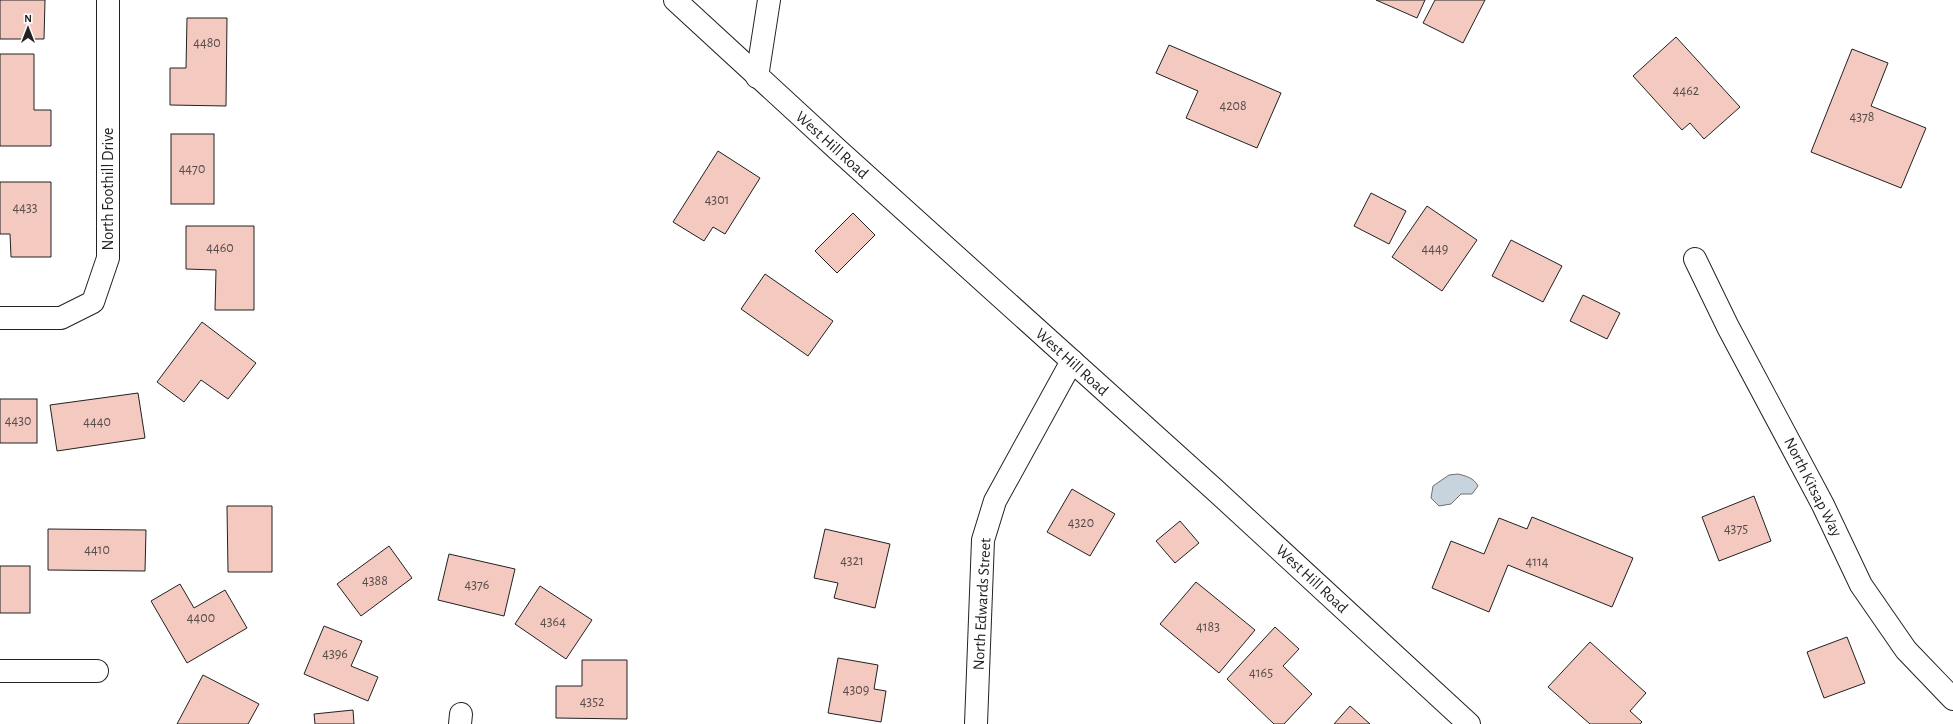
<svg xmlns="http://www.w3.org/2000/svg" width="1953" height="724" viewBox="0 0 1953 724" font-family="'Alegreya Sans',sans-serif">
	<style>
		.water { fill: #c7d3dd; stroke: #6f6f6f }
		.building { fill: #f3c9c0; stroke: #222 }
		.lines { fill: none; stroke-linecap: round; stroke-linejoin: round }
		.minor-casing { stroke: #222; stroke-width: 24 }
		.minor { stroke: #fff; stroke-width: 22 }
		.labels { text-anchor: middle; dominant-baseline: central; stroke-width: 3; stroke-linejoin: round; paint-order: stroke }
		.number-label { font-size: 14px; fill: #564c4a }
		.street-label { font-size: 16px; fill: #222; stroke: #fff }
	</style>
	<rect width="100%" height="100%" fill="#fff"/>
	<path class="water" d="M1458 474C1466 476 1474 478 1478 486L1472 494H1461L1451 504 1439 506 1431 498 1433 486 1449 475Z"/>
	<g class="building">
		<polygon points="0,0 45,0 44,39 0,39"/>
		<polygon points="1376,0 1425,0 1417,18"/>
		<polygon points="1435,0 1485,0 1463,43 1423,23"/>
		<polygon points="187,18 227,18 226,106 170,105 170,68 186,68"/>
		<polygon points="1676,37 1740,107 1704,139 1690,123 1682,130 1633,76"/>
		<polygon points="1169,45 1281,93 1257,148 1186,118 1198,91 1156,73"/>
		<polygon points="1852,49 1888,63 1871,106 1926,128 1901,188 1811,152"/>
		<polygon points="0,54 34,54 34,110 51,110 51,146 0,146"/>
		<rect x="171" y="134" width="43" height="70"/>
		<polygon points="718,151 760,178 725,234 713,227 704,241 673,222"/>
		<polygon points="0,182 51,182 51,257 11,257 10,234 0,234"/>
		<polygon points="1371,193 1406,211 1389,244 1354,226"/>
		<polygon points="1427,206 1477,240 1442,291 1392,257"/>
		<polygon points="853,213 875,235 837,273 815,251"/>
		<polygon points="186,226 254,226 254,310 215,310 216,270 186,269"/>
		<polygon points="1511,240 1562,266 1543,302 1492,276"/>
		<polygon points="765,274 833,321 808,356 741,309"/>
		<polygon points="1583,295 1620,313 1607,339 1570,321"/>
		<polygon points="202,322 256,363 228,399 201,380 184,402 157,382"/>
		<polygon points="138,393 145,438 57,451 50,405"/>
		<rect x="0" y="399" width="37" height="44"/>
		<polygon points="1072,489 1115,514 1090,556 1047,532"/>
		<polygon points="1754,496 1771,541 1719,561 1702,517"/>
		<polygon points="227,506 272,506 272,572 228,572"/>
		<polygon points="1532,517 1633,558 1612,607 1508,565 1489,612 1432,588 1451,541 1484,554 1499,518 1527,529"/>
		<polygon points="1180,521 1199,543 1175,563 1156,541"/>
		<polygon points="48,529 146,530 145,571 48,570"/>
		<polygon points="825,529 890,544 875,608 834,598 838,583 814,578"/>
		<polygon points="389,546 412,578 361,616 337,584"/>
		<polygon points="449,554 515,569 504,616 438,600"/>
		<rect x="0" y="566" width="30" height="47"/>
		<polygon points="1196,582 1255,630 1219,673 1160,624"/>
		<polygon points="180,584 194,608 225,590 247,628 187,663 151,601"/>
		<polygon points="540,586 592,620 566,659 515,624"/>
		<polygon points="324,626 362,641 351,666 378,677 368,701 304,674"/>
		<polygon points="1275,627 1299,649 1283,666 1312,694 1284,724 1274,724 1227,679"/>
		<polygon points="1847,637 1865,683 1824,698 1807,652"/>
		<polygon points="1590,642 1646,693 1630,711 1642,722 1640,724 1590,724 1548,687"/>
		<polygon points="838,658 878,665 874,689 886,691 881,722 828,713"/>
		<polygon points="582,660 627,660 627,719 556,718 556,686 582,686"/>
		<polygon points="203,675 259,704 248,724 177,724"/>
		<polygon points="1350,706 1370,724 1334,724"/>
		<polygon points="353,710 354,724 315,724 314,714"/>
	</g>
	<g class="lines">
		<defs>
			<g id="minor">
				<polyline points="675,0 838,150 1215,490 1469,724"/>
				<polyline points="757,77 769,0"/>
				<polyline points="1695,259 1728,327 1823,505 1861,585 1906,650 1953,699"/>
				<polyline points="0,318 61,318 93,302 108,258 108,0"/>
				<polyline points="0,671 97,671"/>
				<polyline points="460,724 461,714"/>
				<polyline points="976,724 983,540 995,501 1072,361"/>
			</g>
		</defs>
		<use href="#minor" class="minor-casing"/>
		<use href="#minor" class="minor"/>
	</g>
	<g class="labels">
		<g class="number-label">
			<text x="207" y="43">4480</text>
			<text x="1686" y="91">4462</text>
			<text x="1233" y="106">4208</text>
			<text x="1862" y="117">4378</text>
			<text x="192" y="169">4470</text>
			<text x="717" y="200">4301</text>
			<text x="25" y="208">4433</text>
			<text x="220" y="248">4460</text>
			<text x="1435" y="249">4449</text>
			<text x="18" y="421">4430</text>
			<text x="97" y="422">4440</text>
			<text x="1081" y="523">4320</text>
			<text x="1736" y="529">4375</text>
			<text x="97" y="550">4410</text>
			<text x="852" y="561">4321</text>
			<text x="1537" y="562">4114</text>
			<text x="375" y="581">4388</text>
			<text x="477" y="585">4376</text>
			<text x="201" y="618">4400</text>
			<text x="553" y="622">4364</text>
			<text x="1208" y="627">4183</text>
			<text x="335" y="654">4396</text>
			<text x="1261" y="673">4165</text>
			<text x="856" y="690">4309</text>
			<text x="592" y="702">4352</text>
		</g>
		<g class="street-label">
			<text transform="translate(832 145) rotate(42)">West Hill Road</text>
			<text transform="translate(108 189) rotate(-90)">North Foothill Drive</text>
			<text transform="translate(1072 362) rotate(42)">West Hill Road</text>
			<text transform="translate(1813 487) rotate(63)">North Kitsap Way</text>
			<text transform="translate(1312 579) rotate(43)">West Hill Road</text>
			<text transform="translate(982 604) rotate(-87)">North Edwards Street</text>
		</g>
	</g>
	<g transform="translate(28 28)" stroke="#ffffff" stroke-width="3" paint-order="stroke">
	<path d="M0-3L7 15L0 10L-7 15Z" fill="#222222"/>
	<text y="-6" font-size="11" font-weight="bold" text-anchor="middle" fill="#222222">N</text>
	</g>
</svg>
